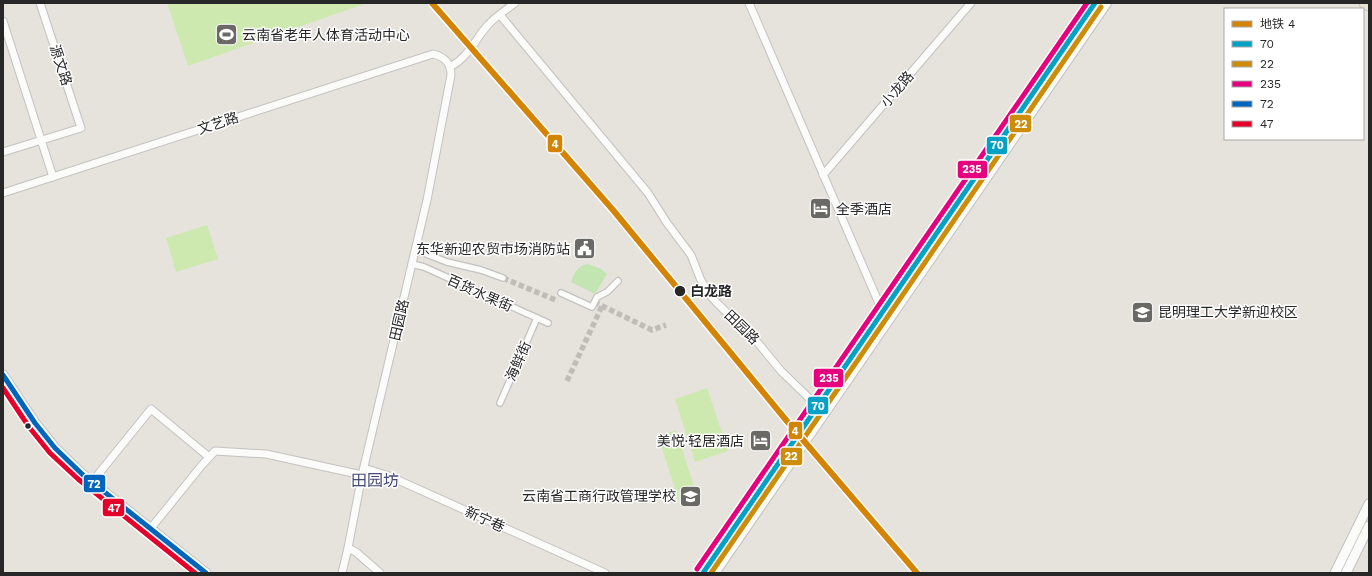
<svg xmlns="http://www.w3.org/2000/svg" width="1372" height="576" viewBox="0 0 1372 576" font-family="'Work Sans','Noto Sans SC',sans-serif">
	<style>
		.green { fill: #c2e5b2 }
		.pitch { fill: #cee9af }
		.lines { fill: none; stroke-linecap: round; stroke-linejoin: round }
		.pedestrian-tunnel { stroke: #c0bdb8; stroke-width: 5.5; stroke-dasharray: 5.5 3; stroke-linecap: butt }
		.pedestrian-casing { stroke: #c3c2c2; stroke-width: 8 }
		.minor-casing { stroke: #c3c2c2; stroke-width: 9 }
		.tertiary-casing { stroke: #c3c2c2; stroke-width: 11 }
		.secondary-casing { stroke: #c3c2c2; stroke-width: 12 }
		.primary-casing { stroke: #c3c1bf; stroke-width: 13 }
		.pedestrian { stroke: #fbfbfa; stroke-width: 5.5 }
		.minor { stroke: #fbfbfa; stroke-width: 7 }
		.tertiary { stroke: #fbfbfa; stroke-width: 9 }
		.secondary { stroke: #fbfbfa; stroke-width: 10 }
		.primary { stroke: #e6e3d1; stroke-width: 11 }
		.bus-1-casing { stroke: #fff; stroke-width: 8 }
		.bus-2-casing { stroke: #fff; stroke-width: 8 }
		.bus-3-casing { stroke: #fff; stroke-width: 8 }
		.bus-4-casing { stroke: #fff; stroke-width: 8 }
		.bus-5-casing { stroke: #fff; stroke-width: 8 }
		.bus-1 { stroke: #02a2c6; stroke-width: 5 }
		.bus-2 { stroke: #cd8d08; stroke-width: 5 }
		.bus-3 { stroke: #e5007d; stroke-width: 5 }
		.bus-4 { stroke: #0065bd; stroke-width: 5 }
		.bus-5 { stroke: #e4002b; stroke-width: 5 }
		.metro-1-casing { stroke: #fff; stroke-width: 9 }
		.metro-1 { stroke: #d48302; stroke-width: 6 }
		.stop-dot { fill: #272727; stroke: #fff; stroke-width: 1.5 }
		.labels { text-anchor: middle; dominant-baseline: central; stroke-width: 3; stroke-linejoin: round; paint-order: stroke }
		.poi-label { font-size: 14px; fill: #272727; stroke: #fff; text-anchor: start }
		.street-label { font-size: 14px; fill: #272727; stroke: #fff }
		.stop-label { font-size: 14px; font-weight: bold; fill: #272727; stroke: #fff; text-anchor: start }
		.quarter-label { font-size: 16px; fill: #454a79; stroke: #fff }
		.line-badge { stroke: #fff; stroke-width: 1.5 }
		.badge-label { font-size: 11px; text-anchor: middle; font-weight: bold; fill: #fff }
	</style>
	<rect width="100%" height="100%" fill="#e6e3dc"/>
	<path class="green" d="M588 264 601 269 607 274 595 294 571 282C574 273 578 265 588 264Z"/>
	<g class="pitch">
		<polygon points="167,3 367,3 188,66"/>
		<polygon points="207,225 218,259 176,272 166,238"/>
		<polygon points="707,388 728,451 695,462 675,399"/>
		<polygon points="676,430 699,502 681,507 658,436"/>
	</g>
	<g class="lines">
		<g class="pedestrian-tunnel">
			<polyline points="503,278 558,301"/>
			<polyline points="594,302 652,330 666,325"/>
			<polyline points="567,381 602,306"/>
		</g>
		<defs>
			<g id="pedestrian">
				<polyline points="416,250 447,262 481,270 503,278"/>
				<polyline points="412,264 424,267 548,323"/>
				<polyline points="561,293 592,307 597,297 607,292 618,281"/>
				<polyline points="500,403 537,318"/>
			</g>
			<g id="minor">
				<polyline points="749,3 884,315"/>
				<polyline points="500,15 648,193 667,223 691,255 700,278 707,292 717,303 758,343 781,371 810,399 818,404"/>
				<polyline points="3,21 53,177"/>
				<path d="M450 67C469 57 475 39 488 25 495 17 506 10 515 3"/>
				<polyline points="3,152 81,128 40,3"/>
				<polyline points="823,175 971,3"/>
				<path d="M3 193 433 54C445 57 451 63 451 75L427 200 362 475 348 548 342 573"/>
				<polyline points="364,468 389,476 605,573"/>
				<polyline points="92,482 151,409 209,457"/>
				<polyline points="151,528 202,465 215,451 266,454 362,475"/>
				<polyline points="348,548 356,552 380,573"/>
			</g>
			<g id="tertiary">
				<polyline points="3,375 35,423 55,448 82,474 206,573"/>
				<polyline points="1335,573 1369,504"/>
				<polyline points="1346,573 1369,526"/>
			</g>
			<g id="secondary">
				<polyline points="703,573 1095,3"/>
				<path d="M714 573C844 383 975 193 1106 3"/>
			</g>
			<polyline id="primary" points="1365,3 1369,5"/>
		</defs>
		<use href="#pedestrian" class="pedestrian-casing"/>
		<use href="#minor" class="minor-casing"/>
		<use href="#tertiary" class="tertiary-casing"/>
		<use href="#secondary" class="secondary-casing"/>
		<use href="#primary" class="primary-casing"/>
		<use href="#pedestrian" class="pedestrian"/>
		<use href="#minor" class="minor"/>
		<use href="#tertiary" class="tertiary"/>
		<use href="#secondary" class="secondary"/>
		<use href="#primary" class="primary"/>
		<defs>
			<polyline id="bus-1" points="703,573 1095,3"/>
			<polyline id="bus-2" points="711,573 1101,7"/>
			<polyline id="bus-3" points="697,569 1087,3"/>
			<polyline id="bus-4" points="3,375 35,423 55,448 82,474 206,573"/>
			<polyline id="bus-5" points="3,388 29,427 50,453 78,479 195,573"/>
		</defs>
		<use href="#bus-1" class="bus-1-casing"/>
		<use href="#bus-2" class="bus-2-casing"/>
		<use href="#bus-3" class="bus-3-casing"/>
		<use href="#bus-4" class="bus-4-casing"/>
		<use href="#bus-5" class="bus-5-casing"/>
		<use href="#bus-1" class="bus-1"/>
		<use href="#bus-2" class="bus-2"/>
		<use href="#bus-3" class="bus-3"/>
		<use href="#bus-4" class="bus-4"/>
		<use href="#bus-5" class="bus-5"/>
		<defs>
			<polyline id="metro-1" points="432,3 613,210 786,420 917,573"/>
		</defs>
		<use href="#metro-1" class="metro-1-casing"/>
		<use href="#metro-1" class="metro-1"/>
	</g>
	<defs>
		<symbol id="stadium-square" viewBox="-11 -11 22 22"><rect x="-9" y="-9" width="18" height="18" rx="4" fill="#6a6966" stroke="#fff"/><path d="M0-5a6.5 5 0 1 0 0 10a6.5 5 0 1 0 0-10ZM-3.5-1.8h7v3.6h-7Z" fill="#fff"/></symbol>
		<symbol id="hotel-square" viewBox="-11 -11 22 22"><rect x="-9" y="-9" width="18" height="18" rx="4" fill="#6a6966" stroke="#fff"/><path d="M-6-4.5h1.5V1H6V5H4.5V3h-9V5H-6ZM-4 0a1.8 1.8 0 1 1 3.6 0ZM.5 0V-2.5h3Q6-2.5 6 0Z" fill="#fff"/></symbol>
		<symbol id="civic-square" viewBox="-11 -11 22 22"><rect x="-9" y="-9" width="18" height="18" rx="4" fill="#6a6966" stroke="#fff"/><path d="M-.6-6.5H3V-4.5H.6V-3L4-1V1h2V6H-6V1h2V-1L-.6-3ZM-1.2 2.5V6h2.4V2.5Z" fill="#fff"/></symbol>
		<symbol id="university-square" viewBox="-11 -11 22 22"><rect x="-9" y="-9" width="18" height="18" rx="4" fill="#6a6966" stroke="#fff"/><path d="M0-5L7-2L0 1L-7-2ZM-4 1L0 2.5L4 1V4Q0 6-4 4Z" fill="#fff"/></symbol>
		<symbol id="school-square" viewBox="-11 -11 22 22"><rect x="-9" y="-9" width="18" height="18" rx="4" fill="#6a6966" stroke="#fff"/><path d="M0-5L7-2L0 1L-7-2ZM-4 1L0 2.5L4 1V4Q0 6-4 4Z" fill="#fff"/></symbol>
	</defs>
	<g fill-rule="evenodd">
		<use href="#stadium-square" x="214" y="22" width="25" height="25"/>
		<use href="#hotel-square" x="808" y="196" width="25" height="25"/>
		<use href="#civic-square" x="572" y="236" width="25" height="25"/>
		<use href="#university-square" x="1130" y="300" width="25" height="25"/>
		<use href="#hotel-square" x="748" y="428" width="25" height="25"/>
		<use href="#school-square" x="678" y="484" width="25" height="25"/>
	</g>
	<g class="stop-dot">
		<circle cx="680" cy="291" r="6"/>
		<circle cx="28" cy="426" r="3.5"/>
	</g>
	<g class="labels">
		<g class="poi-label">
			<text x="242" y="35">云南省老年人体育活动中心</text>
			<text x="836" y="209">全季酒店</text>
			<text x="570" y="249" text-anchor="end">东华新迎农贸市场消防站</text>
			<text x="1158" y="312">昆明理工大学新迎校区</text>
			<text x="744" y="441" text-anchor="end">美悦·轻居酒店</text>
			<text x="676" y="496" text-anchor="end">云南省工商行政管理学校</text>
		</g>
		<g class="street-label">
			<text transform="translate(61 65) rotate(72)">源文路</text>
			<text transform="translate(897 89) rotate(-49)">小龙路</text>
			<text transform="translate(218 123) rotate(-18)">文艺路</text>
			<text transform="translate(480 293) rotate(24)">百货水果街</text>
			<text transform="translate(399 320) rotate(-77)">田园路</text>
			<text transform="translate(742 327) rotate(44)">田园路</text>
			<text transform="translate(518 361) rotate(-66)">海鲜街</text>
			<text transform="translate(485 519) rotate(24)">新宁巷</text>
		</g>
		<g class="stop-label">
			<text x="690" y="291">白龙路</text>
		</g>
		<g class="quarter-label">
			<text x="375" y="480">田园坊</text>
		</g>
	</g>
	<g class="line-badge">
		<rect x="1009" y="114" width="23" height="19" rx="4" fill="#cd8d08"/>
		<rect x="547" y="134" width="16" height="19" rx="4" fill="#d48302"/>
		<rect x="986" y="136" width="22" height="19" rx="4" fill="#02a2c6"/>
		<rect x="957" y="160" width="31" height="19" rx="4" fill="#e5007d"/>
		<rect x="813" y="368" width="31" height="20" rx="4" fill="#e5007d"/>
		<rect x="807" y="396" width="22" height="19" rx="4" fill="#02a2c6"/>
		<rect x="788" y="421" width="15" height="19" rx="4" fill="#d48302"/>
		<rect x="780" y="447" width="23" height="19" rx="4" fill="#cd8d08"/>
		<rect x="83" y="474" width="23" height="19" rx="4" fill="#0065bd"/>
		<rect x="102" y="498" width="23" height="19" rx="4" fill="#e4002b"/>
	</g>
	<g class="badge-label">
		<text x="1021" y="128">22</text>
		<text x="555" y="148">4</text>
		<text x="997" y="149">70</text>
		<text x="972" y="173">235</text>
		<text x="829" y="382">235</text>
		<text x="818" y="410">70</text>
		<text x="795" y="435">4</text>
		<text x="791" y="460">22</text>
		<text x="94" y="488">72</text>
		<text x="114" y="512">47</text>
	</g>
	<rect width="1372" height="576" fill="none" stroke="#272727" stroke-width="8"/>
	<rect x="1224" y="8" width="140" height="132" fill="#ffffff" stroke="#a9a9a9"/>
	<rect x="1232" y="21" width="20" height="6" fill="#d48302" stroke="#a9a9a9"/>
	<text x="1260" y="28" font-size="12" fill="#272727">地铁 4</text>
	<rect x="1232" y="41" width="20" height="6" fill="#02a2c6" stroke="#a9a9a9"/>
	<text x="1260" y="48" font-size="12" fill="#272727">70</text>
	<rect x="1232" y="61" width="20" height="6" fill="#cd8d08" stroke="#a9a9a9"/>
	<text x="1260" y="68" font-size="12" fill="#272727">22</text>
	<rect x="1232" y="81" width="20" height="6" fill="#e5007d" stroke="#a9a9a9"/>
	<text x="1260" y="88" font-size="12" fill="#272727">235</text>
	<rect x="1232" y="101" width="20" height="6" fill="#0065bd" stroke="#a9a9a9"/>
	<text x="1260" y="108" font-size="12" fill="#272727">72</text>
	<rect x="1232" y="121" width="20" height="6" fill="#e4002b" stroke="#a9a9a9"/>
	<text x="1260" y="128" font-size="12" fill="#272727">47</text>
</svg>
